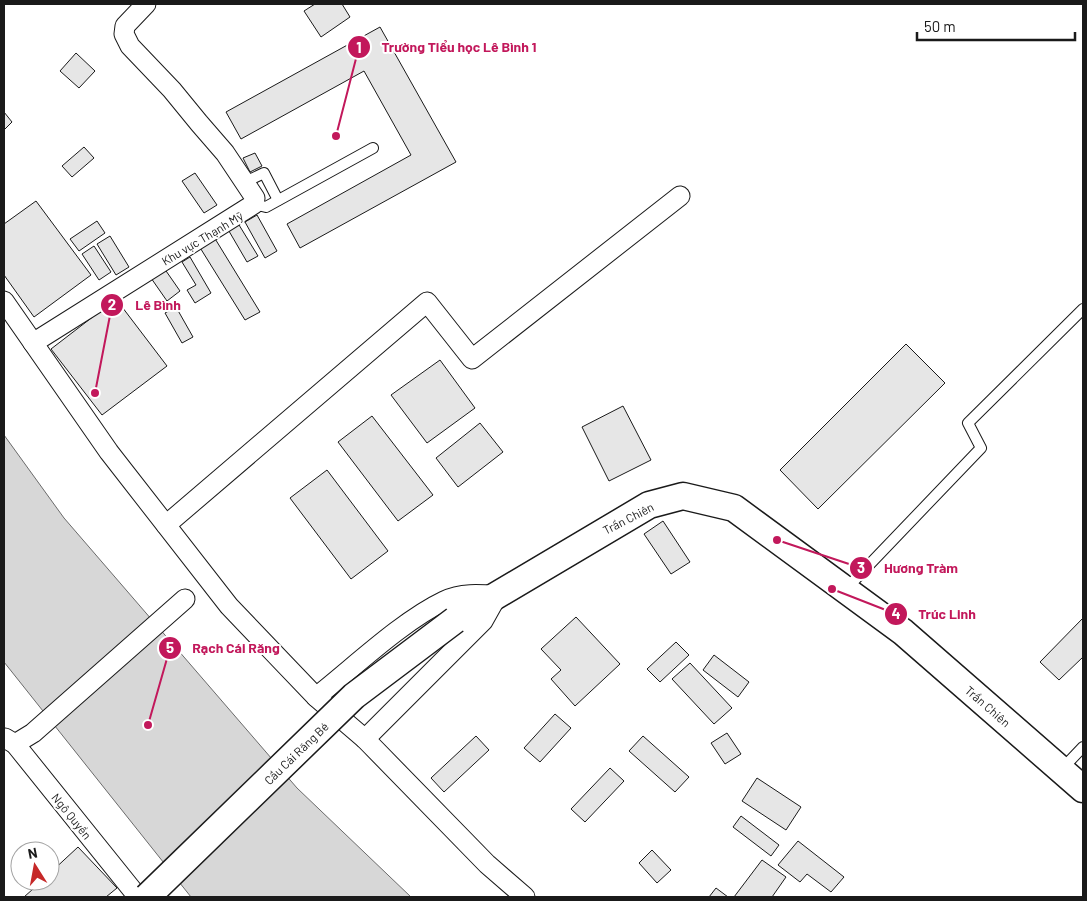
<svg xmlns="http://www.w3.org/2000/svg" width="1087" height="901" viewBox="0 0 1087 901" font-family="Barlow,sans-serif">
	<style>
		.water { fill: #d7d7d7; stroke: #6a6a6a }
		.building { fill: #e6e6e6; stroke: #1a1a1a }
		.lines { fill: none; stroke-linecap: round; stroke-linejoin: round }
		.lane-casing { stroke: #1a1a1a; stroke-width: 12 }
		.street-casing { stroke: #1a1a1a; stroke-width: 21 }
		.secondary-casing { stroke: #1a1a1a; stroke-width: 29 }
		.lane { stroke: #fff; stroke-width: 10 }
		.street { stroke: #fff; stroke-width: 19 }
		.secondary { stroke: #fff; stroke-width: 26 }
		.secondary-bridge-casing { stroke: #1a1a1a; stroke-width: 29; stroke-linecap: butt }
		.secondary-bridge { stroke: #fff; stroke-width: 26 }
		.labels { text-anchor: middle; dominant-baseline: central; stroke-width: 4; stroke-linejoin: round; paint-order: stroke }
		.street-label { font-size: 12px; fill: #1a1a1a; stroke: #fff }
		.leader { fill: none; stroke: #c2185b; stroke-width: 2 }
		.callout-dot { fill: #c2185b; stroke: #fff; stroke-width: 2 }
		.mark-label { font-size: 15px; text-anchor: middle; font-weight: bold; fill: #fff }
		.callout-label { font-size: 14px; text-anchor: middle; font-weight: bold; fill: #c2185b; stroke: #fff; stroke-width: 4; stroke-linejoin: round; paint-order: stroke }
	</style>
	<rect width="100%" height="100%" fill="#fff"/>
	<polygon class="water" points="4,435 64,518 297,788 411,897 191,897 4,662"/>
	<g class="building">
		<polygon points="315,4 342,4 350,17 321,37 304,11"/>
		<polygon points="380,27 456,162 300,248 287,224 411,155 364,71 241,139 226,112"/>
		<polygon points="76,53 95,71 79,88 60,71"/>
		<polygon points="4,112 12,122 4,130"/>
		<polygon points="84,147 94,158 72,177 62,166"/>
		<polygon points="255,153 262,166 250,172 243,158"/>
		<polygon points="195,173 217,205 204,213 182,181"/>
		<polygon points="36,201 91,275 34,317 4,275 4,224"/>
		<polygon points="257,215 277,251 265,258 245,222"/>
		<polygon points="236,220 258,256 247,262 226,226"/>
		<polygon points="97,221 105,233 79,251 70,239"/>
		<polygon points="110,236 129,267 116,275 97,244"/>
		<polygon points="214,237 260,312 245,320 199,246"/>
		<polygon points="94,246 111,272 99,280 82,254"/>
		<polygon points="190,257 211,293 195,303 187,290 196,285 182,262"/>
		<polygon points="164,268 180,291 167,301 151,278"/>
		<polygon points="116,299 167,366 102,415 51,349"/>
		<polygon points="176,307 193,337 182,343 165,313"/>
		<polygon points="906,344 945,383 818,509 780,470"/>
		<polygon points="440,360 475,408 427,443 391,395"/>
		<polygon points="623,406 651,460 609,481 582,427"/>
		<polygon points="372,416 433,495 398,521 338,442"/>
		<polygon points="480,423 503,452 458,487 436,458"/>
		<polygon points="327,470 388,551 351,579 290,498"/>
		<polygon points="663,521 690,562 671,574 644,534"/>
		<polygon points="576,617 620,664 575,706 551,679 561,670 541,649"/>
		<polygon points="1083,618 1083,657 1059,680 1040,662"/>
		<polygon points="676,642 689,655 660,682 647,669"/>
		<polygon points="714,655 749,682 738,697 703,670"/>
		<polygon points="690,663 732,708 714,724 672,679"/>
		<polygon points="555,714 571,728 540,762 524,748"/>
		<polygon points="727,733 741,754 725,764 711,743"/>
		<polygon points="476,736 489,750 444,792 431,778"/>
		<polygon points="643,736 689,777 675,792 629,751"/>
		<polygon points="610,768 624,781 585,822 571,809"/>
		<polygon points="757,778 801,807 786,830 742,801"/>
		<polygon points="741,816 779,845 771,856 733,827"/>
		<polygon points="798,841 844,877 831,892 807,874 800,882 778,865"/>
		<polygon points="78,847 117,888 106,897 24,897 42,881 50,881 50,873"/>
		<polygon points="652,850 671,870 657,883 639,863"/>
		<polygon points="762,860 786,877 772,897 734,897"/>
		<polygon points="716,888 728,897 709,897"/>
	</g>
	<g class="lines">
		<defs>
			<g id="lane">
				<polyline points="245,182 264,173 278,200"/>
				<polyline points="254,204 266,207 373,148"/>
				<polyline points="846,589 981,448 968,423 1083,309"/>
				<polyline points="1062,769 1083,747"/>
			</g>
			<g id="street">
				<polyline points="4,301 109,452 229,606 316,697 365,739 487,864 525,897"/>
				<polyline points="33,343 254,204 255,198 225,153 199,123 172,90 130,46 124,34 125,26 146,4"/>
				<polyline points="166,525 427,302 472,359 680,196"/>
				<path d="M316 697C353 668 402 621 444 601 461 593 479 594 497 596L483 621 365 739"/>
				<polyline points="5,738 15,744 138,897"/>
				<polyline points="15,744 33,733 185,599"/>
			</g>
			<polyline id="secondary" points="455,620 649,505 683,496 734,508 903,632 1083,789"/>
		</defs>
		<use href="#lane" class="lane-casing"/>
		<use href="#street" class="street-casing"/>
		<use href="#secondary" class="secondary-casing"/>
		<use href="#lane" class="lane"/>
		<use href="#street" class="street"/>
		<use href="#secondary" class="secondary"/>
		<defs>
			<polyline id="secondary-bridge" points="147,897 354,696 455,620"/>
		</defs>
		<use href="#secondary-bridge" class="secondary-bridge-casing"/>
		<use href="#secondary-bridge" class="secondary-bridge"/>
	</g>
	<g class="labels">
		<g class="street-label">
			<text transform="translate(202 238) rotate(-31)">Khu vực Thạnh Mỹ</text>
			<text transform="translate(628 518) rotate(-27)">Trần Chiên</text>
			<text transform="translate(988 706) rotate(41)">Trần Chiên</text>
			<text transform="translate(296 753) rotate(-44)">Cầu Cái Răng Bé</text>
			<text transform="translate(72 816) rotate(51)">Ngô Quyền</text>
		</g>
	</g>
	<path class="leader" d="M336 136L359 47M95 393L112 305M777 540L861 568M832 589L896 614M148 725L170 648"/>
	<g class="callout-dot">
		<circle cx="336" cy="136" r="5"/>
		<circle cx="95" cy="393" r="5"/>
		<circle cx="777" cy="540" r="5"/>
		<circle cx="832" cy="589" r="5"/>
		<circle cx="148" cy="725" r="5"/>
		<circle cx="359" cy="47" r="12"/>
		<circle cx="112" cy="305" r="12"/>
		<circle cx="861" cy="568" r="12"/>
		<circle cx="896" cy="614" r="12"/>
		<circle cx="170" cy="648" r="12"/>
	</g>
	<g class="mark-label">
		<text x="359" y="53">1</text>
		<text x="112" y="310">2</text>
		<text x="861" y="573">3</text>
		<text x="896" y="619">4</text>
		<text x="170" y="653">5</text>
	</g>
	<g class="callout-label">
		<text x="459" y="52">Trường Tiểu học Lê Bình 1</text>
		<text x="158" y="310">Lê Bình</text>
		<text x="921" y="573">Hương Tràm</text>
		<text x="947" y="619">Trúc Linh</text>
		<text x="236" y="653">Rạch Cái Răng</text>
	</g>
	<rect width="1087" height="901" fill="none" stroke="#1a1a1a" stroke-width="10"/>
	<g transform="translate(35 866) rotate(349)"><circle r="24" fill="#ffffff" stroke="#a3a3a3"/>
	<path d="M0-4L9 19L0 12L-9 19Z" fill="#c62828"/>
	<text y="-8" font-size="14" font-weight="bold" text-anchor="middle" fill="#1a1a1a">N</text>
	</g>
	<path d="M917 32v8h158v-8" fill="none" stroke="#1a1a1a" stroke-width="2.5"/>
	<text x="924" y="32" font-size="15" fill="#1a1a1a" stroke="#ffffff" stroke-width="4" paint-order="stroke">50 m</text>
</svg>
